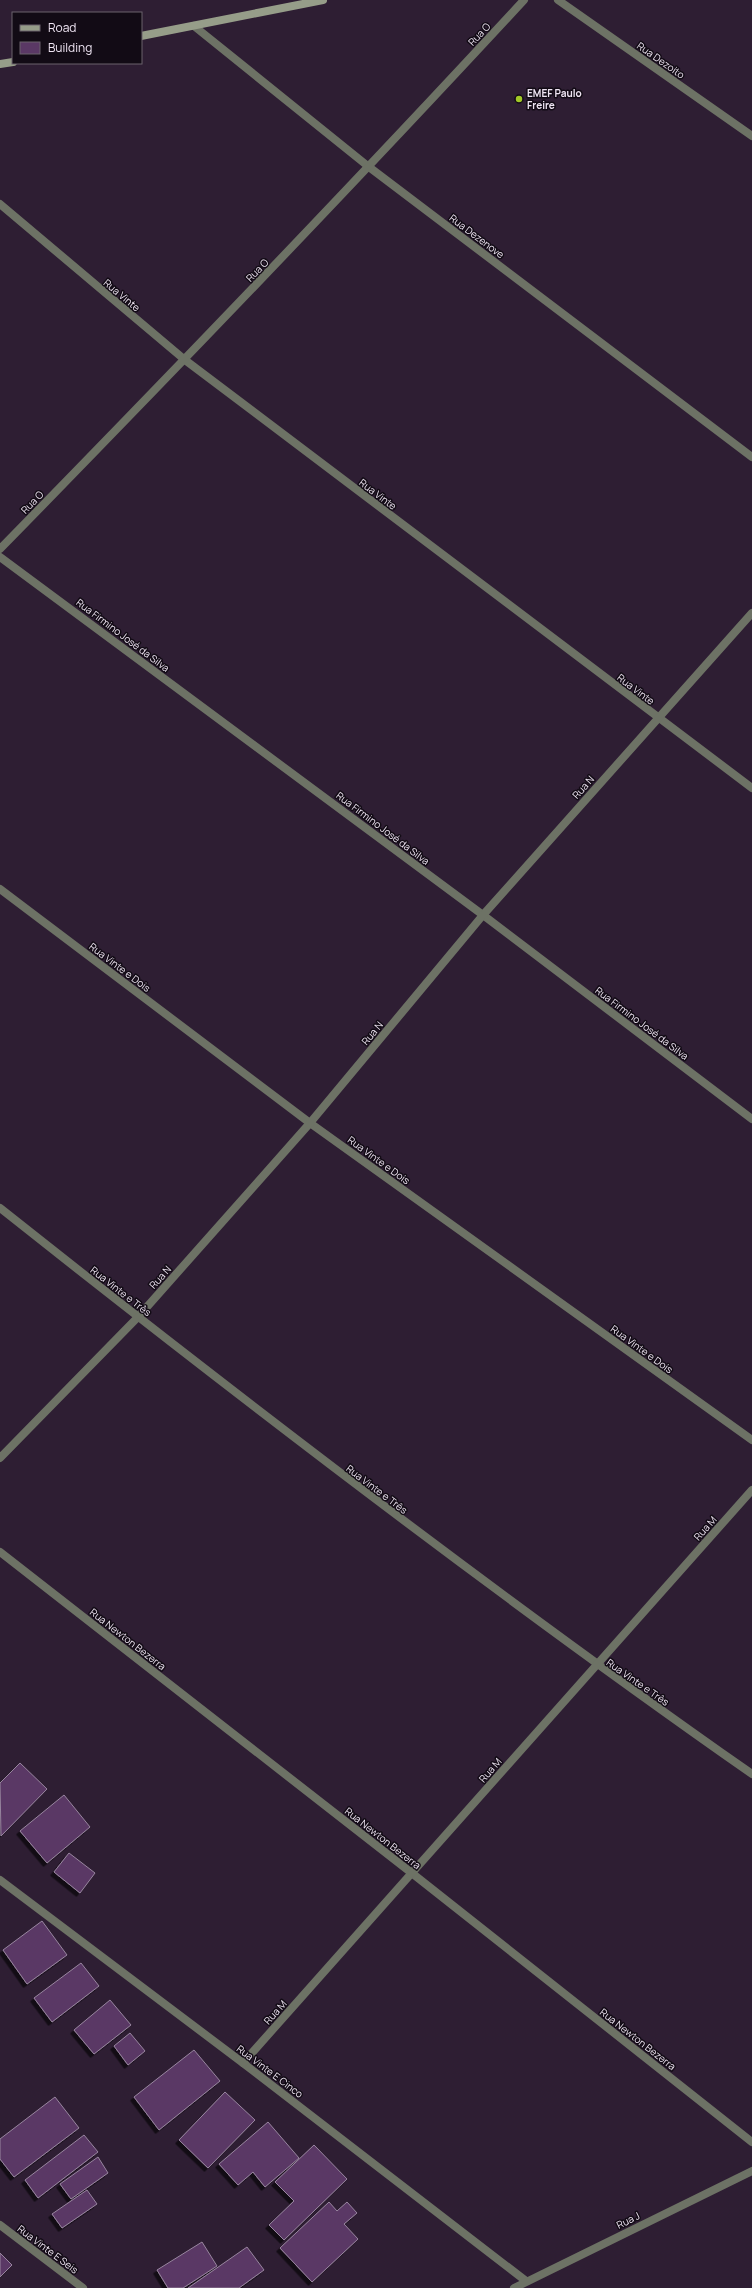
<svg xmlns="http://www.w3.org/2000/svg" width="752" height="2288" viewBox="0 0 752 2288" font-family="Manrope,sans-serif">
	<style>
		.building { fill: #5a3865; stroke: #98859f; filter: url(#shadow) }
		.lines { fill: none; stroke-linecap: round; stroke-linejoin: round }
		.minor { stroke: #6d7265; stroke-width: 8 }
		.secondary { stroke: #969d89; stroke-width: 8 }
		.poi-dot { fill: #a2c927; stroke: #120b15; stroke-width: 1.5 }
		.labels { text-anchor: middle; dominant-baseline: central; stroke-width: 3; stroke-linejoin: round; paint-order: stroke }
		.street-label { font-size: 10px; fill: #eee4f2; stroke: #120b15 }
		.poi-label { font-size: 10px; font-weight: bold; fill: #eee4f2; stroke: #120b15; text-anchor: start }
	</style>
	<defs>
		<filter id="shadow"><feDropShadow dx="-3.5" dy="3.5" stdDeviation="0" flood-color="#0009"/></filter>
	</defs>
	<rect width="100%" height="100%" fill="#2e1e33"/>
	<g class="building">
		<polygon points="20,1763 47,1789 1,1836 0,1783"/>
		<polygon points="64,1795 90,1827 47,1863 20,1831"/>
		<polygon points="69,1853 95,1873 80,1893 54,1872"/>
		<polygon points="42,1921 67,1955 27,1984 3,1950"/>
		<polygon points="81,1963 99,1986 52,2022 34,1998"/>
		<polygon points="110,2000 131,2025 94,2054 74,2030"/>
		<polygon points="130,2033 145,2051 128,2065 114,2046"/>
		<polygon points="194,2050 220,2081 159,2130 134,2097"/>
		<polygon points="225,2092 255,2120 208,2168 179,2140"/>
		<polygon points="55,2097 79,2128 14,2177 0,2159 0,2139"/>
		<polygon points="268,2122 299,2158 265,2187 253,2172 238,2185 219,2164"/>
		<polygon points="84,2135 98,2152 38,2198 25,2180"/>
		<polygon points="314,2145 347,2179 284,2240 269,2225 294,2201 275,2182"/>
		<polygon points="98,2157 108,2173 71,2199 60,2184"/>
		<polygon points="87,2190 97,2204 62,2228 52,2214"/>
		<polygon points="329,2202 337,2211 347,2202 357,2213 344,2224 358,2239 312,2282 280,2248"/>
		<polygon points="202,2242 217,2266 183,2288 168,2288 157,2270"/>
		<polygon points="247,2247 264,2270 239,2288 188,2288"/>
		<polygon points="0,2253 12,2265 0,2277"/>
	</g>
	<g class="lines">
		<g class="minor">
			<polyline points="558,0 752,136"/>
			<polyline points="194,26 369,167 752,457"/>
			<polyline points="0,204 185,360 752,788"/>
			<path d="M0 549C177 368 352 186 524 0"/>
			<polyline points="0,557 483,915 752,1119"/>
			<polyline points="0,889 310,1123 752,1440"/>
			<path d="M0 1208C246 1403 495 1594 752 1774"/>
			<polyline points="0,1458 138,1317 310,1123 483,915 752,613"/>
			<polyline points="0,1552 413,1874 752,2142"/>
			<polyline points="0,1880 243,2063 526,2281"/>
			<polyline points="243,2063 752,1490"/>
			<polyline points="0,2225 83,2288"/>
			<polyline points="514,2288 752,2171"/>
		</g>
		<g class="secondary">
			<polyline points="141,36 323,0"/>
			<polyline points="0,64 13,62"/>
		</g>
	</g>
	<circle class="poi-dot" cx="519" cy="99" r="4"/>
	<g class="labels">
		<g class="street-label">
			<text transform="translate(479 34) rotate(-47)">Rua O</text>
			<text transform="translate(661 60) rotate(35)">Rua Dezoito</text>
			<text transform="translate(477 236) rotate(37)">Rua Dezenove</text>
			<text transform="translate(257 270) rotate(-46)">Rua O</text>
			<text transform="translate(122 295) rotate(40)">Rua Vinte</text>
			<text transform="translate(378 494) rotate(37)">Rua Vinte</text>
			<text transform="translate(32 502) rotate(-46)">Rua O</text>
			<text transform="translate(123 635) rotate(37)">Rua Firmino José da Silva</text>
			<text transform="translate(636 689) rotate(37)">Rua Vinte</text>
			<text transform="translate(583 787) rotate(-48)">Rua N</text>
			<text transform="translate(383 828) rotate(37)">Rua Firmino José da Silva</text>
			<text transform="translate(120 967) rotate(37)">Rua Vinte e Dois</text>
			<text transform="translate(642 1023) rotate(37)">Rua Firmino José da Silva</text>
			<text transform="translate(372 1033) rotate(-50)">Rua N</text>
			<text transform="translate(379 1160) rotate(36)">Rua Vinte e Dois</text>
			<text transform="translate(160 1277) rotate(-48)">Rua N</text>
			<text transform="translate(121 1291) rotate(38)">Rua Vinte e Três</text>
			<text transform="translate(642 1349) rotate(36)">Rua Vinte e Dois</text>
			<text transform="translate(377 1489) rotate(37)">Rua Vinte e Três</text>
			<text transform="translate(705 1528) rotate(-48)">Rua M</text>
			<text transform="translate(128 1639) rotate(38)">Rua Newton Bezerra</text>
			<text transform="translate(638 1682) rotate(35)">Rua Vinte e Três</text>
			<text transform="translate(490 1770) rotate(-49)">Rua M</text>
			<text transform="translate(383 1838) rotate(38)">Rua Newton Bezerra</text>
			<text transform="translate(275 2012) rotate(-48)">Rua M</text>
			<text transform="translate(638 2039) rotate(38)">Rua Newton Bezerra</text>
			<text transform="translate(270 2071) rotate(37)">Rua Vinte E Cinco</text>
			<text transform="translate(628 2220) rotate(-26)">Rua J</text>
			<text transform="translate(48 2249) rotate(37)">Rua Vinte E Seis</text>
		</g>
		<g class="poi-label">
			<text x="527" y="93">EMEF Paulo<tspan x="527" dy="12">Freire</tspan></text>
		</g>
	</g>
	<rect x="12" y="12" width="130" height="52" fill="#120b15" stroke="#6a626d"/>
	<rect x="20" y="25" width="20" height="6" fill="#969d89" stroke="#6a626d"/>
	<text x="48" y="32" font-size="12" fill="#eee4f2">Road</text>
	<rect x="20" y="42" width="20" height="12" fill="#5a3865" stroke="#6a626d"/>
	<text x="48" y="52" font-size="12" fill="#eee4f2">Building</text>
</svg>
